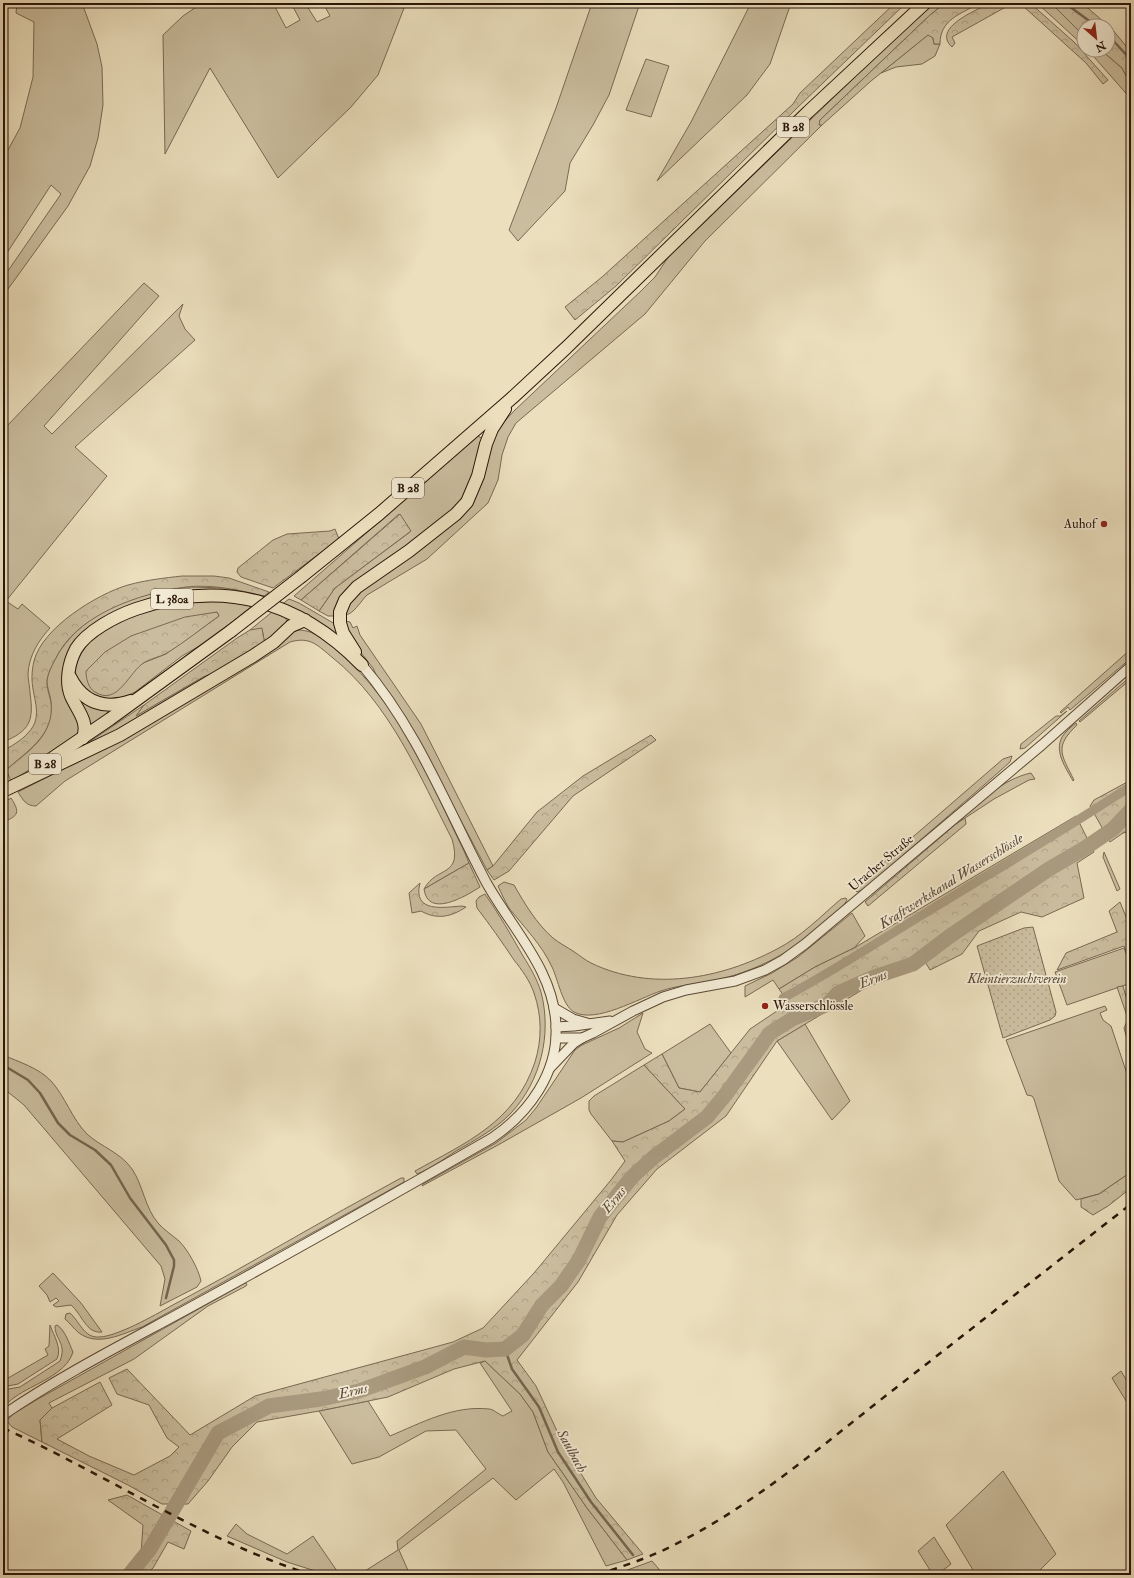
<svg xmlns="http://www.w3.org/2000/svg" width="1134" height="1578" viewBox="0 0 1134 1578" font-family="'IM FELL Double Pica',serif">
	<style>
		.grass { fill: #cabd9e; stroke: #7a6953; fill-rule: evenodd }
		.forest { fill: url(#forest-crowns); stroke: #7a6953 }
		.garden { fill: url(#garden-dots); stroke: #7a6953 }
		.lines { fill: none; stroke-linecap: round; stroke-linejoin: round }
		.stream { stroke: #76654f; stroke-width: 2.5 }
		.canal { stroke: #a99a7f; stroke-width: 9 }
		.river { stroke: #a99a7f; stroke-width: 15 }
		.minor-casing { stroke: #5a4835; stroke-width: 11 }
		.major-casing { stroke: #2a1508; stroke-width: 14 }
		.minor { stroke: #f2ead4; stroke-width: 9 }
		.major { stroke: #ebdfbd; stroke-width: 12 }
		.rail { stroke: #2a1508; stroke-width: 2.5; stroke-dasharray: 7 7; stroke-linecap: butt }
		.major-bridge-casing { stroke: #2a1508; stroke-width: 14; stroke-linecap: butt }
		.major-bridge { stroke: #ebdfbd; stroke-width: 12 }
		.poi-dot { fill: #8f2418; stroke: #f2ead4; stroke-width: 1.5 }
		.labels { text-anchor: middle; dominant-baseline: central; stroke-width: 3.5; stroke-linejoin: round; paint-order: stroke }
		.shield { fill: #f2ead4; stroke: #665545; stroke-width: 1 }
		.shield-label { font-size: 12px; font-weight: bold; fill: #2a1508 }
		.poi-label { font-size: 13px; fill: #2a1508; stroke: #f2ead4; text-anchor: end }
		.street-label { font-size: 13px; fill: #2a1508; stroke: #f2ead4 }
		.park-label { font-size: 13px; font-style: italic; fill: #5a4735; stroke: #f2ead4 }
		.water-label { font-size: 14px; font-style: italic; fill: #5d4a38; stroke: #f2ead4 }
	</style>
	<defs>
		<pattern id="forest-crowns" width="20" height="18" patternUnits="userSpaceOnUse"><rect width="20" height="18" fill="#cabd9e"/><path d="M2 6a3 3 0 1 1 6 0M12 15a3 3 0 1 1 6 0" fill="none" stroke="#aea287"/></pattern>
		<pattern id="garden-dots" width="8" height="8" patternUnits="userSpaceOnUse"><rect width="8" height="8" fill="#cabd9e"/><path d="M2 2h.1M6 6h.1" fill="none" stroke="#aea287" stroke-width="1.8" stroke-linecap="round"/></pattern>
	</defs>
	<rect width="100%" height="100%" fill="#ebdfbd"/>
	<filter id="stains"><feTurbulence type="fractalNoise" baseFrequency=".005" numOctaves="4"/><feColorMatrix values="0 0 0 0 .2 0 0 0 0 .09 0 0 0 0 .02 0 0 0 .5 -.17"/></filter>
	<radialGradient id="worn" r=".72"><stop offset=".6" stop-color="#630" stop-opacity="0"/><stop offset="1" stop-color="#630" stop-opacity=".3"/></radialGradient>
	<g class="grass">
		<polygon points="17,3 82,3 97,44 102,67 103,105 98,138 90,166 68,206 3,296 3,278 61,194 51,185 3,259 3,159 20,128 33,77 34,22 16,13"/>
		<polygon points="202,3 273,3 286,28 300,20 291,3 305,3 317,22 330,16 323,3 406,3 378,75 351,107 278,178 210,68 165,154 163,35 183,16"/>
		<polygon points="592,3 640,3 609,95 593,125 570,163 565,191 518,241 509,230 556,108"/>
		<polygon points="751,3 791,3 770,64 747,95 657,181 691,122"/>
		<path d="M935 3H945L930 15 820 120V125H822L705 241 645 314 516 423 508 437 502 455 498 480 488 503 427 559 367 595C360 602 354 614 345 615L348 603 354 595 458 517 496 430 515 410 641 291 655 277 669 256 886 47Z"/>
		<polygon points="1037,3 1051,3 1084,36 1084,46"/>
		<polygon points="929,34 933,38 934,44 940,44 935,56 922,64 896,67 881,73"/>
		<polygon points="1088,50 1101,50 1122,68 1131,85 1131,99"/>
		<polygon points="646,59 669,66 651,117 626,110"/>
		<path d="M144 283 159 296 44 426 52 434 183 304 179 316 185 329 195 340 75 447 107 476 6 601 18 609 22 604 50 628C38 641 29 656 28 674 28 680 30 687 30 693 34 721 30 731 3 742V426L6 427Z"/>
		<polygon points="478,436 483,439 473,476 463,499 453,510 361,582 337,616 328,616 319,611 335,588 410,532 399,514 301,600 294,596"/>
		<path d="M187 587 227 588 264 596 260 599 225 592 121 611 65 661C68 675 83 722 78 733 74 742 23 774 11 781L6 770C28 751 51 739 51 706 52 698 46 687 47 679 55 646 88 616 119 604 140 595 164 591 187 587Z"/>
		<polygon points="289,599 299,603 335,624 341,639 281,605"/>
		<path d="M225 601 252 606 208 641 182 656 135 692 124 697 97 701C91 695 79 686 77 679 74 672 76 664 79 658 92 629 133 614 162 606 182 601 204 602 225 601ZM217 612 219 616 166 654 143 663Z"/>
		<polygon points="272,612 285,617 287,621 283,629 265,645 262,629 250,630"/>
		<polygon points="345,621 350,622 353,628 357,626 360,635 421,724 493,866 487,870 418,739 399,708 378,679 373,668 351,640"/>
		<path d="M300 630C316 631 328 642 339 652 399 704 430 781 464 851L469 863 424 889C437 865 463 878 452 839 419 775 390 704 333 658 318 646 311 636 290 642L65 781 36 806C26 806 23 800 18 792L122 739 294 631Z"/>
		<polygon points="1131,649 1131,658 1070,710 1068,707 1061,713 1060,712"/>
		<polygon points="235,664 169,703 73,753 144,705 137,715 203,677"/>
		<polygon points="1131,676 1131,679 1080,722 1079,721"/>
		<polygon points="77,695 114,709 92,726 76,699"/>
		<polygon points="1067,711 1025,748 1020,749 1021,744 1056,716 1060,716"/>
		<path d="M1076 723 1077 725C1054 747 1061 754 1074 780L1073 781C1066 768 1054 752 1062 737 1065 732 1071 727 1076 723Z"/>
		<polygon points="1012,756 1010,762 992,778 879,876 862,890 857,892 855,890 855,887 1003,759"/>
		<path d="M1031 773 1035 779 1029 780 994 799 956 824C977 804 1002 779 1031 773Z"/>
		<path d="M11 798C20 812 19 816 3 822V803Z"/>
		<polygon points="1104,852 1120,889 1117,891 1103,857"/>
		<path d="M504 882 514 885C525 904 536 923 553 938 559 943 567 947 573 951 579 955 585 960 591 963 651 992 721 979 777 949 801 937 821 916 841 899L846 898 847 900C841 911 828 920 819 928 786 956 748 975 705 982 690 985 675 986 661 991 639 998 596 1024 574 1012 562 1005 558 979 552 967 542 945 524 927 509 908 505 901 501 893 498 886Z"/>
		<path d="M485 894C499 914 511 935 523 956 530 967 537 979 541 992 552 1034 541 1081 511 1113 496 1129 475 1140 456 1151 444 1159 430 1169 417 1174L415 1171C467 1142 515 1122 535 1062 542 1039 542 1016 534 993 530 981 522 970 514 960 502 942 490 925 477 908L476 901 479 897Z"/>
		<polygon points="852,913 865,936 854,948 815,967 779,989 773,980 745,997 745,986 772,973 798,957"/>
		<polygon points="1124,948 1131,967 1131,983 1067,1005 1055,972"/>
		<polygon points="1105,1006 1107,1010 1100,1013 1103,1020 1111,1026 1131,1086 1131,1172 1099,1194 1076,1200 1059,1181 1034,1099 1032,1096 1027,1095 1006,1040"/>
		<polygon points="643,1013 637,1032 645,1049 652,1053 581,1098 498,1145 422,1186 423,1184 496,1143 526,1120 536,1108 575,1050 582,1045 619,1028"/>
		<polygon points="710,1024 731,1053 700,1092 679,1088 662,1054"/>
		<polygon points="805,1024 850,1101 832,1120 777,1041"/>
		<path d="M3 1055C19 1062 39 1068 51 1081 65 1096 72 1119 87 1134 101 1147 120 1152 132 1169 143 1185 145 1208 158 1223 164 1230 172 1235 179 1241 188 1250 198 1268 201 1281L197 1287 160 1306 165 1279 161 1266 24 1105 3 1088Z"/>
		<polygon points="644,1065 685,1109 669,1121 623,1142 612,1141 591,1114 589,1110 589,1101 594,1096"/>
		<path d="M401 1178H404V1182L142 1327C122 1334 98 1347 79 1333 74 1329 70 1323 65 1319L66 1314 70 1313C80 1322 84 1338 99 1337 116 1337 155 1315 171 1306 249 1265 324 1219 401 1178Z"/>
		<path d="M53 1273 81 1303 102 1332C86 1334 82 1314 71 1305L56 1307 53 1305 59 1301 56 1298 50 1302 47 1295 39 1286Z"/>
		<polygon points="245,1283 247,1284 246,1286 208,1306 134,1359 49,1403 52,1408 40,1420 42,1442 12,1427 7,1421 13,1414 38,1399"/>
		<path d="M50 1325C54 1336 62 1348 57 1359L18 1384 3 1387V1381L48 1355 45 1349 49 1346Z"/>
		<path d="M57 1325C65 1330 69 1343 73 1352 66 1375 33 1384 15 1397 10 1400 7 1404 3 1407V1390L20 1387 60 1361C67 1343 55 1340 55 1326Z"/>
		<path d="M485 1361 520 1394 533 1412 548 1452 587 1508 627 1560 606 1566 563 1482 554 1469 516 1500 493 1478 399 1550 410 1575H362L365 1571 398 1550 397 1541 486 1469 456 1430 426 1431 379 1457 352 1464 319 1411 368 1401 390 1436C421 1423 454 1405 489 1409 493 1409 498 1414 503 1416L512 1411 480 1363Z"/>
		<polygon points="1121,1371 1131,1388 1131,1409 1112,1378"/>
		<polygon points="1003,1471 1056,1554 1035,1575 976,1575 946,1525"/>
		<polygon points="236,1524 247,1534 287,1554 313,1536 337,1571 353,1575 328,1575 287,1562 227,1536"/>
		<polygon points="934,1537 951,1564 937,1575 933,1575 918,1551"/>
		<polygon points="652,1561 664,1575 651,1575 649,1573 644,1575 614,1575"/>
	</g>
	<g class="forest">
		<polygon points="895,3 906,3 796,109 616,286 575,320 565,307 602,277 793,104 800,93"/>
		<path d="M945 3H980C961 14 940 19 940 44H934L933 38 928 35 871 81 822 125H819L820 120 930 15Z"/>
		<path d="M990 3H1030L1074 42 1108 80 1103 84 1086 63 1023 6 1011 4 952 37 955 43 952 47C931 28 977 10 990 3Z"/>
		<polygon points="1051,3 1082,3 1112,29 1131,52 1131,85 1122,68 1101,50 1108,50 1108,26 1084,26 1084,36"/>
		<polygon points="400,514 411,531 335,588 319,611 301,600"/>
		<polygon points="335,529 339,539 273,588 241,577 237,572 238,568 273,540 287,534 330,531"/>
		<path d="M182 576H214L229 578 269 592 264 596C239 590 212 584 186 587 140 593 75 615 55 660 52 665 48 673 47 680 46 687 50 696 51 703 55 735 26 752 6 770L3 766V751C11 746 21 741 28 733 45 716 31 696 32 676 32 671 33 665 34 661 42 628 97 594 128 585 146 580 164 578 182 576Z"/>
		<path d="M217 612 219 616C202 628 185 642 167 653 160 657 152 658 145 662 129 671 118 707 95 692 88 688 86 678 86 671L105 652 131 636 185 617Z"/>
		<polygon points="262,628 265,645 235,664 203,677 136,716 144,705 237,638 250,630"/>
		<polygon points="651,735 656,740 573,796 509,871 494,880 487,870 493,866 537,812 583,776"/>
		<polygon points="1131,780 1131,831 1123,833 1110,842 1090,806 1094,800"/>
		<polygon points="1076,816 1094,852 1077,863 1084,898 1042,917 1021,912 979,931 962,954 930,970 924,960 882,978 777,1041 726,1116 657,1169 617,1215 578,1282 517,1360 536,1386 564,1446 596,1498 643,1554 627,1560 587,1508 548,1452 533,1412 520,1394 485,1361 454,1369 388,1397 319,1411 257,1422 232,1447 208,1481 188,1504 162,1504 128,1485 42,1442 40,1420 52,1408 100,1382 112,1405 57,1439 89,1456 134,1475 170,1456 179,1447 167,1438 149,1405 117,1394 109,1378 127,1369 190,1435 255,1396 453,1342 483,1328 534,1273 611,1180 625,1161 612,1141 623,1142 669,1121 685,1109 644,1065 662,1054 679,1088 700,1092 750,1029 789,1003 779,989 815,967 854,948"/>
		<polygon points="965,818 966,824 868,906 865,902 956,824"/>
		<path d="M469 863 480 887C466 896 428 919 424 889Z"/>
		<path d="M420 883C412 914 445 907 462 906L466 907C451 917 437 920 421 911L412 913 409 893Z"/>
		<polygon points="1120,902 1131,929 1131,965 1124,946 1057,970 1066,953 1117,932 1109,911"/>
		<polygon points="1123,986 1131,1014 1131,1054 1124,1028 1128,1019 1117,987"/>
		<polygon points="1131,1172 1131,1188 1108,1206 1093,1215 1081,1207 1081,1199 1099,1194"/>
		<polygon points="127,1495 191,1531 184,1549 168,1542 153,1568 146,1575 123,1575 141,1554 143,1525 108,1500"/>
	</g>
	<polygon class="garden" points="1033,927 1056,1012 1055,1016 1050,1020 1003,1038 977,946 1024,928"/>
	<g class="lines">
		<g class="stream">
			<polyline points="1065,3 1096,26"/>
			<polyline points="1108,35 1131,60"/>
			<polyline points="3,1065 28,1080 40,1093 58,1123 70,1135 95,1150 111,1165 130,1198 166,1245 174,1260 174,1266 166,1298"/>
			<polyline points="505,1349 512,1369 539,1407 558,1452 591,1502 633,1555"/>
		</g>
		<path class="canal" d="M783 998C834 971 882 939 932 909 999 868 1066 829 1131 786"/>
		<polyline class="river" points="129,1575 150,1549 218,1433 269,1406 321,1399 359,1391 425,1367 464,1347 486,1350 505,1349 523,1335 542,1305 561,1286 579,1260 600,1217 632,1177 654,1157 707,1117 726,1094 770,1033 794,1018 828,1004 838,993 874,977 913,964 950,936 1049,869 1085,848 1113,829 1131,810"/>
		<defs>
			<g id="minor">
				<polyline points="554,1008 573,1019 587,1023"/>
				<polyline points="556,1027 574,1026 610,1021"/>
				<polyline points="556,1038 582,1038 593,1033 633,1011 663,997 686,990 735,981 765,970 783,960 805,944 1043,744 1131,666"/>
				<polyline points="550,1068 574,1043 582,1038"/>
				<path d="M3 1415C66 1372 135 1338 202 1301 299 1248 396 1193 492 1138 529 1113 558 1073 556 1027 555 971 512 929 486 882 447 808 417 729 362 665"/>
			</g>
			<g id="major">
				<polyline points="302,576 379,514 512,398 566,348 808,112 925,3"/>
				<polyline points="355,652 343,633 340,623 340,612 345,600 357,587 409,551 456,514 467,502 478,476 486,444 492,429 505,409"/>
				<path d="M70 677C83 703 104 710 131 701"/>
				<path d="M83 738C89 721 77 710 71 696 65 681 69 662 76 649 87 631 116 616 136 609 222 579 298 600 362 665"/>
				<polyline points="38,768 110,719 231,631"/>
				<polyline points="7,789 120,735 253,656 274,642 291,626 305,620"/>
			</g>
		</defs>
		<use href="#minor" class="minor-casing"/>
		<use href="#major" class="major-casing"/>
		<use href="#minor" class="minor"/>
		<use href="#major" class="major"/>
		<g class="rail">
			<path d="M3 1428C106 1474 205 1542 313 1575"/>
			<path d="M597 1575C623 1566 649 1558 674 1545 752 1506 819 1448 888 1394 969 1331 1050 1267 1131 1204"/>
		</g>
		<defs>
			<polyline id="major-bridge" points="231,631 302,576"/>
		</defs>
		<use href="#major-bridge" class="major-bridge-casing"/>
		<use href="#major-bridge" class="major-bridge"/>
	</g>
	<g class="poi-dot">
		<circle cx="1104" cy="524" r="4"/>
		<circle cx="765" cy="1006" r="4"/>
	</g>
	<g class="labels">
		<g class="shield">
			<rect x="777" y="117" width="32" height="20" rx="3"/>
			<rect x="392" y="478" width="32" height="20" rx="3"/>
			<rect x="151" y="589" width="42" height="20" rx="3"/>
			<rect x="29" y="754" width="32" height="20" rx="3"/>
		</g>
		<g class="shield-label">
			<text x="793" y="127">B 28</text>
			<text x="408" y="488">B 28</text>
			<text x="172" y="599">L 380a</text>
			<text x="45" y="764">B 28</text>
		</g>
		<g class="poi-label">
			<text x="1096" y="524">Auhof</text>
			<text x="773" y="1006" text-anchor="start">Wasserschlössle</text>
		</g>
		<g class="street-label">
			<text transform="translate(881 863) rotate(-40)">Uracher Straße</text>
		</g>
		<g class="park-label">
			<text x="1017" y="979">Kleintierzuchtverein</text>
		</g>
		<g class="water-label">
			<text transform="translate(951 881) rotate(-32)">Kraftwerkskanal Wasserschlössle</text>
			<text transform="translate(873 979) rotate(-22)">Erms</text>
			<text transform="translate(614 1200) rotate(-51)">Erms</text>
			<text transform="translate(353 1391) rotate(-13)">Erms</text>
			<text transform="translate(572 1451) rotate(61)">Saulbach</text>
		</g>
	</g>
	<rect width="1134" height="1578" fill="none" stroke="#ebdfbd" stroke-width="16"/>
	<rect x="4" y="4" width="1126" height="1570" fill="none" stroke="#2a1508" stroke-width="2"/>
	<rect x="8" y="8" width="1118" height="1562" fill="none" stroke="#2a1508"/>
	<g transform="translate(1096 38) rotate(152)"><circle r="19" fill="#f2ead4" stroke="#a29582"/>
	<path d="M0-3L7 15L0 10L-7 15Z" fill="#8f2418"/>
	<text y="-6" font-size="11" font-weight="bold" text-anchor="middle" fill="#2a1508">N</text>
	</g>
	<rect width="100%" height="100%" filter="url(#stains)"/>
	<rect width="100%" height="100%" fill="url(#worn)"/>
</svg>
